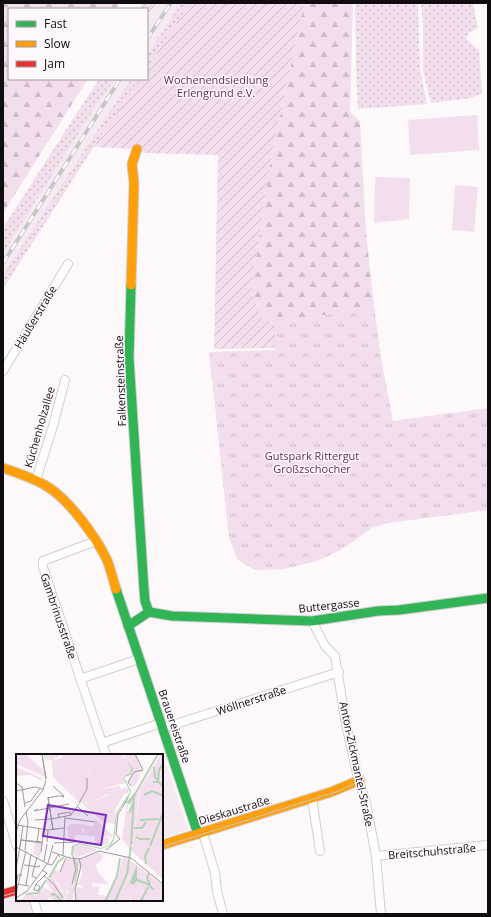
<svg xmlns="http://www.w3.org/2000/svg" width="491" height="917" viewBox="0 0 491 917" font-family="'Open Sans',sans-serif">
	<style>
		.built { fill: #f6eaf2 }
		.grass { fill: url(#grass-dots) }
		.forest { fill: url(#forest-firs) }
		.park { fill: url(#park-tufts) }
		.garden { fill: url(#garden-furrows) }
		.pitch { fill: #f2deec }
		.lines { fill: none; stroke-linecap: round; stroke-linejoin: round }
		.street-casing { stroke: #d2ced1; stroke-width: 10 }
		.fast-casing { stroke: #d2ced1; stroke-width: 11 }
		.slow-casing { stroke: #d2ced1; stroke-width: 11 }
		.jam-casing { stroke: #d2ced1; stroke-width: 11 }
		.street { stroke: #fffefe; stroke-width: 8 }
		.fast { stroke: #30b455; stroke-width: 9 }
		.slow { stroke: #ff9f0a; stroke-width: 9 }
		.jam { stroke: #e5322d; stroke-width: 9 }
		.tram { stroke: #c7c7c7; stroke-width: 1 }
		.rail-casing { stroke: #c7c7c7; stroke-width: 4 }
		.rail { stroke: #fef8fc; stroke-width: 2.5; stroke-dasharray: 8; stroke-linecap: butt }
		.labels { text-anchor: middle; dominant-baseline: central; stroke-width: 3; stroke-linejoin: round; paint-order: stroke }
		.park-label { font-size: 11px; fill: #652b59; stroke: #fef8fc }
		.street-label { font-size: 11px; fill: #100c0f; stroke: #fef8fc }
		.inset-river { fill: none; stroke: #b5d2b6; stroke-width: 2 }
		.inset-road { fill: none; stroke: #9e9a9d; stroke-width: 1 }
		.view { fill: #7b2cbf; fill-opacity: 0.15; stroke: #7b2cbf; stroke-width: 2 }
		.inset-edge { fill: none; stroke: #100c0f; stroke-width: 2 }
	</style>
	<defs>
		<pattern id="grass-dots" width="8" height="8" patternUnits="userSpaceOnUse"><rect width="8" height="8" fill="#f2deec"/><path d="M2 2h.1M6 6h.1" fill="none" stroke="#cebdc9" stroke-width="1.8" stroke-linecap="round"/></pattern>
		<pattern id="forest-firs" width="22" height="20" patternUnits="userSpaceOnUse"><rect width="22" height="20" fill="#f2deec"/><path d="M5 1l3.5 6h-7zM16 11l3.5 6h-7z" fill="#cebdc9"/></pattern>
		<pattern id="park-tufts" width="24" height="20" patternUnits="userSpaceOnUse"><rect width="24" height="20" fill="#f2deec"/><path d="M3 7l-1-3M5 7V3M7 7l1-3M15 17l-1-3M17 17v-4M19 17l1-3" fill="none" stroke="#cebdc9"/></pattern>
		<pattern id="garden-furrows" width="10" height="10" patternUnits="userSpaceOnUse"><rect width="10" height="10" fill="#f2deec"/><path d="M-1 1l2-2M0 10L10 0M9 11l2-2" fill="none" stroke="#cebdc9"/></pattern>
	</defs>
	<rect width="100%" height="100%" fill="#fdf9fb"/>
	<g class="built">
		<polygon points="157,3 190,3 147,68 147,15"/>
		<polygon points="99,79 139,79 89,154 3,289 3,228"/>
		<polygon points="166,763 188,830 162,838 162,765"/>
		<polygon points="17,894 17,900 34,900 39,914 3,914 3,898"/>
	</g>
	<g class="grass">
		<polygon points="181,3 190,3 147,68 147,55"/>
		<polygon points="355,3 418,3 420,69 427,104 358,109 356,64"/>
		<polygon points="421,3 473,3 478,28 469,33 466,39 479,50 482,93 472,98 431,103 423,71 423,25"/>
		<polygon points="99,79 115,79 95,107 3,253 3,228"/>
		<polygon points="131,79 139,79 89,154 3,289 3,275"/>
	</g>
	<g class="forest">
		<polygon points="3,3 118,3 118,9 9,9 9,79 88,79 3,213"/>
		<polygon points="304,3 353,3 350,112 360,121 366,233 374,306 275,324 262,318 251,291 270,164"/>
	</g>
	<polygon class="park" points="374,306 381,358 393,421 488,408 488,510 388,523 372,528 341,550 317,561 284,569 255,570 238,560 229,538 209,352 275,350 275,324"/>
	<g class="garden">
		<polygon points="141,3 157,3 147,15 147,9 141,9"/>
		<polygon points="190,3 304,3 270,164 251,291 262,318 275,324 275,348 214,349 218,155 143,153 137,149 94,147 139,79 147,79 147,68"/>
	</g>
	<g class="pitch">
		<polygon points="477,115 479,150 410,155 408,120"/>
		<polygon points="375,177 410,178 409,219 374,223"/>
		<polygon points="455,185 478,187 474,232 452,230"/>
	</g>
	<g class="lines">
		<defs>
			<g id="street">
				<polyline points="3,371 68,264"/>
				<polyline points="36,480 53,426 65,380"/>
				<polyline points="96,541 43,561 43,567 102,743 161,723"/>
				<polyline points="312,621 325,646 335,656 345,719 357,774 366,803 376,856 381,914"/>
				<polyline points="80,679 139,659"/>
				<polyline points="163,728 339,672"/>
				<polyline points="102,743 106,755"/>
				<polyline points="312,798 320,851"/>
				<polyline points="3,801 17,846"/>
				<polyline points="203,833 215,873 217,891 223,914"/>
				<polyline points="376,856 488,845"/>
				<polyline points="34,900 38,914"/>
			</g>
			<g id="fast">
				<polyline points="131,285 129,358 144,590 145,601 149,612"/>
				<polyline points="116,589 198,834"/>
				<polyline points="128,626 149,612 172,616 312,621 378,611 399,610 488,598"/>
			</g>
			<g id="slow">
				<polyline points="131,285 134,183 132,164 137,149"/>
				<path d="M3 468C18 473 34 478 48 487 70 501 96 537 107 560 111 570 113 580 116 589"/>
				<polyline points="162,845 331,792 360,780"/>
			</g>
			<polyline id="jam" points="3,894 17,890"/>
		</defs>
		<use href="#street" class="street-casing"/>
		<use href="#fast" class="fast-casing"/>
		<use href="#slow" class="slow-casing"/>
		<use href="#jam" class="jam-casing"/>
		<use href="#street" class="street"/>
		<use href="#fast" class="fast"/>
		<use href="#slow" class="slow"/>
		<use href="#jam" class="jam"/>
		<g class="tram">
			<polyline points="162,847 339,791 364,779"/>
			<polyline points="3,896 17,892"/>
		</g>
		<defs>
			<g id="rail">
				<polyline points="147,39 171,3"/>
				<polyline points="3,263 120,79"/>
			</g>
		</defs>
		<use href="#rail" class="rail-casing"/>
		<use href="#rail" class="rail"/>
	</g>
	<g class="labels">
		<g class="park-label">
			<text x="216" y="79">Wochenendsiedlung<tspan x="216" dy="13">Erlengrund e.V.</tspan></text>
			<text x="312" y="455">Gutspark Rittergut<tspan x="312" dy="13">Großzschocher</tspan></text>
		</g>
		<g class="street-label">
			<text transform="translate(35 317) rotate(-59)">Häußerstraße</text>
			<text transform="translate(120 381) rotate(-92)">Falkensteinstraße</text>
			<text transform="translate(39 427) rotate(-74)">Küchenholzallee</text>
			<text transform="translate(329 605) rotate(-6)">Buttergasse</text>
			<text transform="translate(59 616) rotate(71)">Gambrinusstraße</text>
			<text transform="translate(251 700) rotate(-18)">Wöllnerstraße</text>
			<text transform="translate(175 726) rotate(71)">Brauereistraße</text>
			<text transform="translate(357 764) rotate(78)">Anton-Zickmantel-Straße</text>
			<text transform="translate(234 810) rotate(-17)">Dieskaustraße</text>
			<text transform="translate(432 851) rotate(-5)">Breitschuhstraße</text>
		</g>
	</g>
	<g transform="translate(16 754)">
		<rect width="147" height="147" fill="#fdf9fb"/>
		<path d="M144 0 123 38 116 97 106 85 111 50 110 49 113 48 111 57 113 60 116 45ZM79 82 93 84 92 91 79 90ZM107 102 118 109 106 140 147 136V143L117 146 115 142 113 147H90L102 122ZM26 136 39 140 46 147H38L34 143 31 147H4L9 141H21Z" fill="#f2deec"/>
		<path d="M145 0H147V126L116 97 124 37ZM95 39 108 40 99 56V70L87 68 67 50H74ZM69 73 92 80 93 83 67 81ZM118 109 147 131V136L106 140ZM115 142 117 146 147 143V147H111L115 146Z" fill="#f2deec"/>
		<path d="M19 88 26 89 24 103 17 100Z" fill="#f2deec"/>
		<path d="M46 0H105L114 13 115 18 107 23 110 29 80 36 78 31 73 29 75 21 71 22 70 19 73 16 63 4 46 3ZM54 70H65L67 81H59V88L53 89 51 73ZM39 116 44 118 52 136 48 139 36 120Z" fill="#f2deec"/>
		<path d="M0 0H10L27 16 29 23 0 10ZM47 3H63L73 16 71 22H76L73 29 78 31 80 36 104 32 105 35 111 33 113 38 110 40H91L74 50 64 49 37 23 36 7ZM0 13 26 24 25 27 15 21 0 22ZM119 17 124 21 118 34 112 27ZM79 65 96 81V84L92 80 65 74 66 70 78 73ZM63 90 74 93 81 96 59 104 57 95ZM84 98 87 104 80 111 81 117 92 130 76 129V132L83 133 82 141 91 142 90 146 60 147V136L61 133 66 134V131H61L66 121V112L59 132 63 115 60 105ZM51 104 56 105 61 113 56 147H48L53 137 44 118ZM36 121 44 136 47 139 52 138 47 147 26 136 27 133 37 138 30 128Z" fill="#f2deec"/>
		<path d="M27 0H46L36 7 28 4ZM107 0H119L126 18H117Z" fill="#f2deec"/>
		<path d="M105 0 117 15 115 21 108 23 115 37 111 48 119 38 141 0H143L114 50 109 48 101 59 98 86 95 91 85 95 63 90 58 93 57 101 62 110V116L56 147 61 113 55 100 56 92 63 89 85 94 93 91 97 85 100 59 114 38 107 23 114 19 115 14ZM121 111V127L117 131 114 129 111 135Z" fill="#b5d2b6"/>
		<path class="inset-river" d="M138 13 139 23 147 33M137 28H142L143 16 147 10M128 41 136 37 146 41M113 59 118 47M124 66 143 65M118 74H126L130 68M120 83 124 85H134M115 91 118 41M134 92 147 59M130 110 129 102 133 94M133 119 131 124 134 131M33 124 42 108 48 103M121 126 132 130 138 136M10 140 22 139 30 126M35 141 38 140 46 147M90 146 101 122 104 104M99 147 111 120 115 92M125 147 132 133"/>
		<path class="inset-road" d="M26 0 30 25M26 0 30 25M0 29 6 33 9 53M37 32 48 42M115 32 112 28 118 18 127 16 119 0M0 37 19 33 27 35M32 43 37 76M32 44 42 42H47L48 43 46 42M32 44 37 75M9 49 15 47 24 34M63 49 71 35V24M62 53 72 62M22 55 18 57 53 50M43 63 42 60 54 58 55 61M50 64 79 68M35 65 55 61 63 50M19 66 35 65M1 71 32 76 48 74M0 78 4 66 27 36 30 26M5 86 26 88M21 88 23 75M31 88 32 76M38 89 59 88M0 93 32 110M4 93 7 72M9 96 12 68 10 58M90 96 104 85 100 80 102 60 110 48M25 98 28 75M36 98 54 104 64 105 83 97 115 104 147 130M47 101 49 62M28 107 31 90M32 110 36 111 42 101 44 103M8 111 23 113 24 111M0 115 5 86 26 89M44 118 50 104M28 122 37 129 47 144M20 124 16 122 21 103M0 130 13 132M0 130 2 121H6M20 130 18 136 22 137 24 133 20 130 31 119 26 116M56 130 60 115 57 104M10 131 15 100M0 140 10 97M0 144 11 137 32 109 37 91M60 147 59 136 65 112 63 105"/>
		<path class="view" d="M32 51 90 61 85 91 27 82Z"/>
		<rect width="147" height="147" class="inset-edge"/>
	</g>
	<rect width="491" height="917" fill="none" stroke="#100c0f" stroke-width="8"/>
	<rect x="8" y="8" width="140" height="72" fill="#fef8fc" stroke="#9f9a9d"/>
	<rect x="16" y="21" width="20" height="6" fill="#30b455" stroke="#9f9a9d"/>
	<text x="44" y="28" font-size="12" fill="#100c0f">Fast</text>
	<rect x="16" y="41" width="20" height="6" fill="#ff9f0a" stroke="#9f9a9d"/>
	<text x="44" y="48" font-size="12" fill="#100c0f">Slow</text>
	<rect x="16" y="61" width="20" height="6" fill="#e5322d" stroke="#9f9a9d"/>
	<text x="44" y="68" font-size="12" fill="#100c0f">Jam</text>
</svg>
